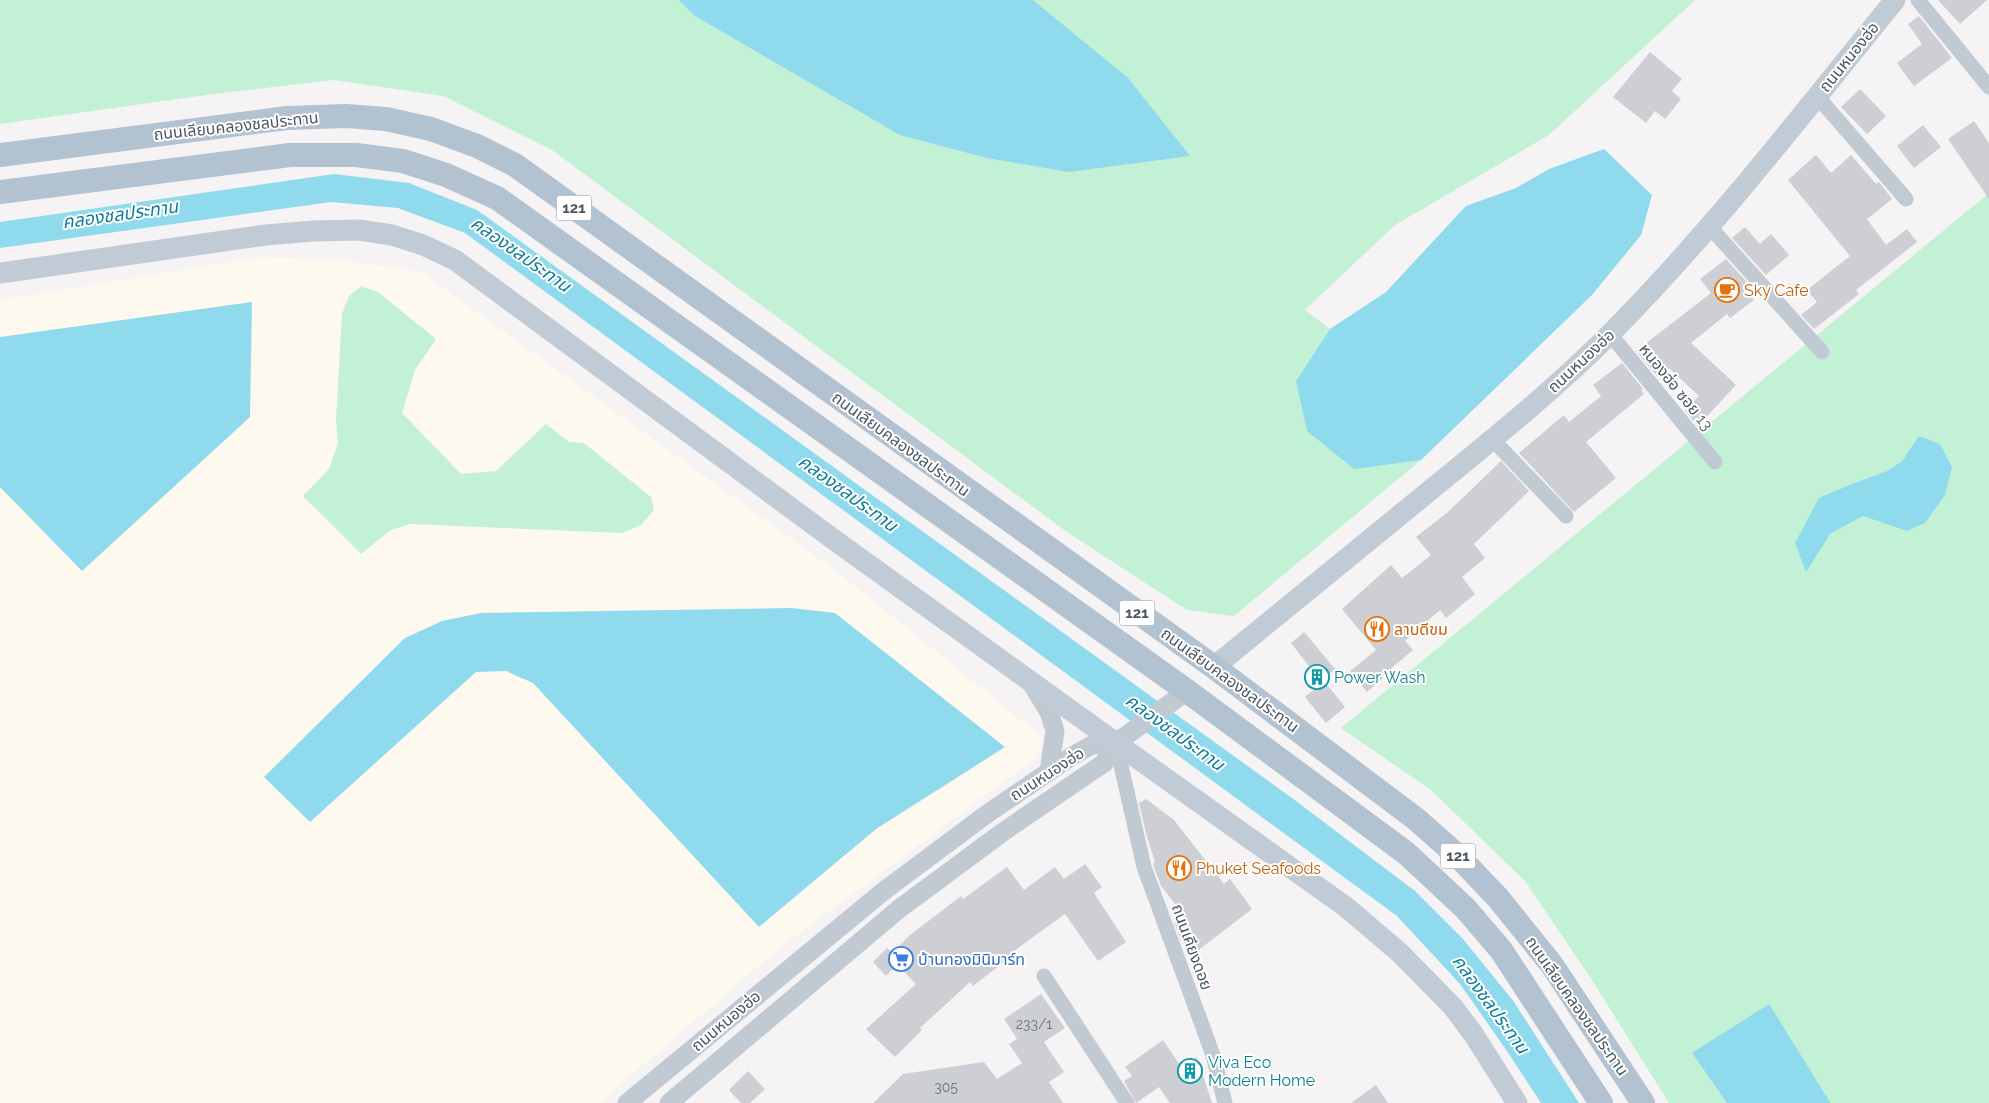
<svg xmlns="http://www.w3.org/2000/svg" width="1989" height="1103" viewBox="0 0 1989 1103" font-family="Raleway,'Noto Sans Thai',sans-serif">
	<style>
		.commercial { fill: #fdf9ef }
		.green { fill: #c3f1d5; fill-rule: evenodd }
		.water { fill: #90daee }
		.building { fill: #cdcfd5 }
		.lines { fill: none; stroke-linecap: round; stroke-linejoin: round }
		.minor { stroke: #c1cad2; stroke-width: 15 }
		.tertiary { stroke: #c1cad2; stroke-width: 19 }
		.secondary { stroke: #c1cbd6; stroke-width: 21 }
		.primary { stroke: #b3c2d1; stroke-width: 24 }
		.labels { text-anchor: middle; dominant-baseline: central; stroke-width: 4; stroke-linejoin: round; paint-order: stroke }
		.number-label { font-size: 14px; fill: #6b747e }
		.shield { fill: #fff; stroke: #808990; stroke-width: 1 }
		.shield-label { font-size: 15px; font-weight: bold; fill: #4a5661 }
		.street-label { font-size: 16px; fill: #4a5661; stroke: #fff }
		.food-label { font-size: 16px; fill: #c56008; stroke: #fff; text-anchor: start }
		.culture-label { font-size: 16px; fill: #0d838f; stroke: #fff; text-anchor: start }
		.shop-label { font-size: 16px; fill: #366cbe; stroke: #fff; text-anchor: start }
		.water-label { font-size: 18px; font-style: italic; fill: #0c7c9b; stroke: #fff }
	</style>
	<rect width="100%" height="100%" fill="#f5f3f3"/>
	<polygon class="commercial" points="259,257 342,260 421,272 832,568 1042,737 1037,757 778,949 599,1103 0,1103 0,300"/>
	<g class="green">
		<polygon points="0,0 1695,0 1549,135 1395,225 1305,310 1330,329 1296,381 1354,468 1421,460 1234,616 1187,610 1067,532 552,150 443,96 334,80 213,94 0,124"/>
		<path d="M1989 193V1103H1830L1692 1053 1727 1103H1669L1590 977 1525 881 1431 790 1341 728ZM1919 437 1884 522 1863 516 1830 534 1852 484 1887 471 1902 461Z"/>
		<polygon points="361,286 378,292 436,339 415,370 402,413 461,474 496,471 546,424 569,442 584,443 651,497 654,510 641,525 622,533 410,524 391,530 361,554 303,496 329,469 338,443 336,421 342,314 349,296"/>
	</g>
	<g class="water">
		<polygon points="679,0 1033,0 1128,78 1190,156 1069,172 987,158 900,135 695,16"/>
		<polygon points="1604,149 1652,195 1641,235 1592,295 1421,460 1354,469 1307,431 1296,381 1330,329 1386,292 1466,206 1516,188 1549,169"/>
		<polygon points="334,174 409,183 477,210 1292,798 1415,891 1463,939 1514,1002 1579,1103 1541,1103 1509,1054 1460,984 1397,916 465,233 398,208 331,202 0,248 0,222"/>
		<polygon points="252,302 250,417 82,571 0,487 0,337"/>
		<polygon points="1919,436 1940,444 1952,467 1945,495 1925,523 1907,531 1863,516 1830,534 1806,572 1795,543 1819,498 1852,484 1887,471 1902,461"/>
		<polygon points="792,608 835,613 1005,747 876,829 759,927 533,683 506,671 476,672 310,822 264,777 405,638 442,621 481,613"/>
		<polygon points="1769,1004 1830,1102 1830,1103 1727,1103 1692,1053"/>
	</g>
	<g class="building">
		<polygon points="1938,0 1987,0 1960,24"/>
		<polygon points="1919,16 1952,58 1914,86 1897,63 1922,44 1908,24"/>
		<polygon points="1650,52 1682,79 1672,91 1681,99 1665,119 1655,111 1646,123 1613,97"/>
		<polygon points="1860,89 1886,116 1867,134 1841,107"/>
		<polygon points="1974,121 1989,143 1989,199 1948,139"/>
		<polygon points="1923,125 1941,147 1914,168 1897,146"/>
		<polygon points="1816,155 1831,173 1851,155 1876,184 1879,182 1892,199 1867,219 1886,245 1907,229 1917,242 1856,290 1859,294 1814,329 1801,315 1817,302 1807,290 1850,256 1788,180"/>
		<polygon points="1745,227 1760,244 1771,234 1789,255 1766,275 1732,238"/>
		<polygon points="1726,259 1752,288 1747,291 1754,300 1730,318 1727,314 1691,343 1736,385 1698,426 1685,411 1699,396 1669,368 1658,377 1636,351 1711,293 1700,279"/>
		<polygon points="1622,363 1643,389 1641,390 1644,394 1586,442 1616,478 1574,512 1519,453 1564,415 1569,422 1601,396 1593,385"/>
		<polygon points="1501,461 1529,491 1474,544 1485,558 1462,577 1475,594 1446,618 1440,610 1405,641 1413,650 1382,676 1383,678 1367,692 1350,671 1376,650 1342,609 1391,565 1402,578 1431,555 1416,537 1448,512"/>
		<polygon points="1304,632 1335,669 1315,686 1306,675 1312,670 1291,643"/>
		<polygon points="1324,681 1345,707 1326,723 1305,697"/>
		<polygon points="1146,799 1174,820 1224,884 1230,879 1252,909 1192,955 1181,940 1174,922 1184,915 1161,886 1153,864 1155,862 1147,837 1139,803"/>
		<polygon points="1085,864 1102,887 1094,893 1126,942 1098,961 1065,914 1007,956 1009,958 973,986 970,982 920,1028 922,1030 895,1057 866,1029 916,984 897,964 886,976 873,962 887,948 892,953 910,935 961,896 963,899 1007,867 1024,890 1055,867 1064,879"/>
		<polygon points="1041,994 1065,1028 1044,1042 1064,1072 1049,1082 1063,1103 873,1103 903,1074 984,1062 997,1079 1022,1063 1009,1044 1017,1039 1004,1019"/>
		<polygon points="1163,1040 1182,1068 1197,1057 1212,1103 1170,1103 1159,1087 1136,1103 1124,1081 1132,1076 1125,1067"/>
		<polygon points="748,1071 765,1089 750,1103 741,1103 729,1090"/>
		<polygon points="1376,1085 1388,1103 1351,1103"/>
	</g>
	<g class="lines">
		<g class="minor">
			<polyline points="1918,0 1989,87"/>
			<polyline points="1817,96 1906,199"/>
			<polyline points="1709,226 1822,352"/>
			<polyline points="1610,334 1715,462"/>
			<polyline points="1493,440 1566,516"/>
			<polyline points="1116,743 1144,867 1213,1055 1225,1103"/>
			<polyline points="1044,976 1127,1103"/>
		</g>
		<g class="tertiary">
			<polyline points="1032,684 1049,712 1055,731 1049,771"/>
			<polyline points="627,1103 885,890 987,814 1072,756 1092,745 1116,743"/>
			<polyline points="669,1103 899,909 1003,832 1104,763 1116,743 1187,691"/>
		</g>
		<g class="secondary">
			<polyline points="0,273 266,235 313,231 359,230 392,235 423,245 455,260 833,539 1116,743 1346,907 1400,953 1453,1007 1474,1035 1517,1103"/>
			<path d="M1214 667C1283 610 1353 554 1422 497 1487 444 1552 392 1611 333 1714 229 1803 113 1895 0"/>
		</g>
		<g class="primary">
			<polyline points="0,155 287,118 346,116 386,119 431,129 477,146 515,165 1214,667 1416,819 1459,857 1498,898 1552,965 1643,1103"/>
			<polyline points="0,192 290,155 356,155 403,161 446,175 497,198 1187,691 1406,853 1465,908 1501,950 1601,1103"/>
		</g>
	</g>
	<defs>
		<symbol id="cafe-ring" viewBox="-11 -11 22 22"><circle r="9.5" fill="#fff" stroke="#e8710a" stroke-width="1.5"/><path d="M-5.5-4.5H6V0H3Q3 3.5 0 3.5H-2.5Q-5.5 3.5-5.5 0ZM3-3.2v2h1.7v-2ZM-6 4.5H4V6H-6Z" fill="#e8710a"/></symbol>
		<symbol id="restaurant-ring" viewBox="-11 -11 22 22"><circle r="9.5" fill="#fff" stroke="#e8710a" stroke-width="1.5"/><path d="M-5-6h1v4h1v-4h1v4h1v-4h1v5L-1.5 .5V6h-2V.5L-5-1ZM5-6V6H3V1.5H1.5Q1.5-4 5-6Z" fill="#e8710a"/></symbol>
		<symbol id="building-ring" viewBox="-11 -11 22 22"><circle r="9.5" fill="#fff" stroke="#0f9aa8" stroke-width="1.5"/><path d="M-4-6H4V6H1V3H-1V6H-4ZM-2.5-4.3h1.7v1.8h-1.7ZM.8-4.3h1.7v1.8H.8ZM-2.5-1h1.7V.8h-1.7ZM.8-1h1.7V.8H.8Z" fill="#0f9aa8"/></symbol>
		<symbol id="supermarket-ring" viewBox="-11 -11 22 22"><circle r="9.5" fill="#fff" stroke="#3f7fe0" stroke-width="1.5"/><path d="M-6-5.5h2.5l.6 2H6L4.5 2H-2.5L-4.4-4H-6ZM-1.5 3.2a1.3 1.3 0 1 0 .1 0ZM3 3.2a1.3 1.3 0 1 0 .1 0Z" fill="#3f7fe0"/></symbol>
	</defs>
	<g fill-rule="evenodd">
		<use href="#cafe-ring" x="1713" y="276" width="28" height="28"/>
		<use href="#restaurant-ring" x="1363" y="615" width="28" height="28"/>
		<use href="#building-ring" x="1303" y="663" width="28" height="28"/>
		<use href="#restaurant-ring" x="1165" y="854" width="28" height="28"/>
		<use href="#supermarket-ring" x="887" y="945" width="28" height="28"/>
		<use href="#building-ring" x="1176" y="1057" width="28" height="28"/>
	</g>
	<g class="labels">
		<g class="number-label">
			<text x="1034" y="1024">233/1</text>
			<text x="946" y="1087">305</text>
		</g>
		<g class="shield">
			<rect x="556.5" y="195.5" width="35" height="25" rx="4"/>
			<rect x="1119.5" y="600.5" width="35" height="25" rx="4"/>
			<rect x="1440.5" y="843.5" width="35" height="25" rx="4"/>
		</g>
		<g class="shield-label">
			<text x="574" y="208">121</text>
			<text x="1137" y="613">121</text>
			<text x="1458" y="856">121</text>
		</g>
		<g class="street-label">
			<text transform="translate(1849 57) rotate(-51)">ถนนหนองฮ่อ</text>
			<text transform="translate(236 126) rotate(-6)">ถนนเลียบคลองชลประทาน</text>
			<text transform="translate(1581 361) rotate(-43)">ถนนหนองฮ่อ</text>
			<text transform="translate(1676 387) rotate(51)">หนองฮ่อ ซอย 13</text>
			<text transform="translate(901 444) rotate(36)">ถนนเลียบคลองชลประทาน</text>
			<text transform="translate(1230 680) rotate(36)">ถนนเลียบคลองชลประทาน</text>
			<text transform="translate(1047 774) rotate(-33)">ถนนหนองฮ่อ</text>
			<text transform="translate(1192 947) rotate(70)">ถนนเคียงดอย</text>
			<text transform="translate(1577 1006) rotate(55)">ถนนเลียบคลองชลประทาน</text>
			<text transform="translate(726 1021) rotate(-40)">ถนนหนองฮ่อ</text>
		</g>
		<g class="food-label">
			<text x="1744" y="290">Sky Cafe</text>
			<text x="1394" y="629">ลาบดีขม</text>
			<text x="1196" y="868">Phuket Seafoods</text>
		</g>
		<g class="culture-label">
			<text x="1334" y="677">Power Wash</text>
			<text x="1208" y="1062">Viva Eco<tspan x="1208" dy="18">Modern Home</tspan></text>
		</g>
		<g class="shop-label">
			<text x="918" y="959">บ้านทองมินิมาร์ท</text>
		</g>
		<g class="water-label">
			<text transform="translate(120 214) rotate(-8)">คลองชลประทาน</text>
			<text transform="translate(521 254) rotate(35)">คลองชลประทาน</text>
			<text transform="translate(848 493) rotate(36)">คลองชลประทาน</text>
			<text transform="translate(1175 732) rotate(36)">คลองชลประทาน</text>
			<text transform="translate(1491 1004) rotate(54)">คลองชลประทาน</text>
		</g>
	</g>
</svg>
